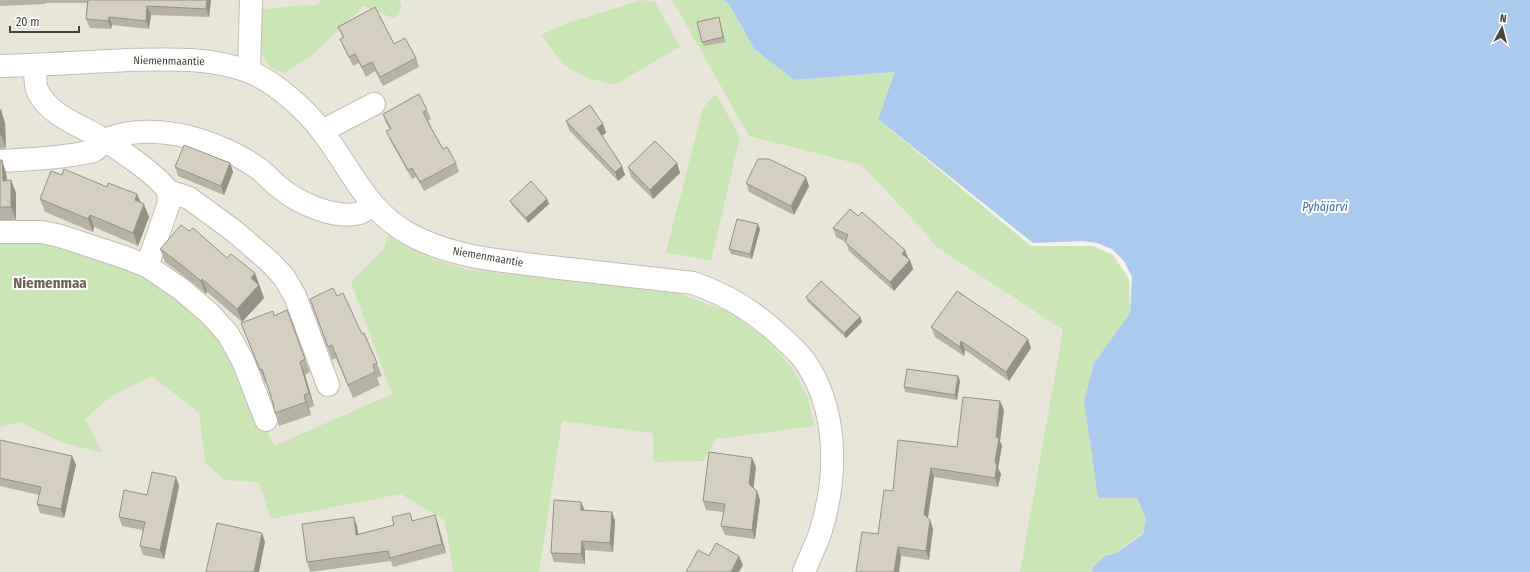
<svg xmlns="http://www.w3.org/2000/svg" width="1530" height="572" viewBox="0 0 1530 572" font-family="'Fira Sans Condensed',sans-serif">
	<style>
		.residential { fill: #e8e5d9 }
		.green { fill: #cbe6b6 }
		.water { fill: #abcaed }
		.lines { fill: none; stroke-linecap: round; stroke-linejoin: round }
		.minor-casing { stroke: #c2beb0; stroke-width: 24 }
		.minor { stroke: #fff; stroke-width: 22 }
		.wall { fill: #b7b2a5 }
		.shaded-wall { fill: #959186 }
		.building { fill: #d5cfc0; stroke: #959186 }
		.labels { text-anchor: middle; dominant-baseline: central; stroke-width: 4; stroke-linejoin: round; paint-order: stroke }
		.street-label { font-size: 11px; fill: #484439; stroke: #fff }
		.water-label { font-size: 12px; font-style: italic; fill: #376eae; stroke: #fff }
		.district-label { font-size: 15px; font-weight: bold; fill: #6a6351; stroke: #fff }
	</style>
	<rect width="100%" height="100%" fill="#f4f2ea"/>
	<polygon class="residential" points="0,0 322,0 317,5 290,6 346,24 364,6 395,18 402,7 400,0 672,0 749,136 861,165 892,199 1014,298 1064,330 1020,572 0,572"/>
	<g class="green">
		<path d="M322 0H400L402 7 395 19 364 6 311 56 284 73C280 71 275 70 272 68 256 55 260 28 261 10L290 6 317 5Z"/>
		<polygon points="642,0 655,2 680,47 614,85 588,78 564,65 541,35 567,23"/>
		<polygon points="672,0 723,0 729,4 754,49 794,80 896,72 878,119 1031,246 1093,246 1113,255 1129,279 1130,313 1094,363 1084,402 1098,498 1137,498 1146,519 1143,533 1115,554 1106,555 1093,567 1092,572 1020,572 1063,330 934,245 924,231 861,165 749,136"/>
		<polygon points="716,94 740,137 711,261 666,252 703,108"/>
		<polygon points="388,234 431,258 465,269 508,274 549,276 677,293 732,313 770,342 793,369 808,397 814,426 716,439 704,461 654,462 653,433 562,421 539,572 453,572 445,521 401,494 271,519 259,482 225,480 205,463 199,413 152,376 111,396 85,419 102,453 61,442 21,422 0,427 0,236 19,235 118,259 206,316 235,360 274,446 392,394 351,282 384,249"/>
	</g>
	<polygon class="water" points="723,0 1530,0 1530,572 1092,572 1093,567 1106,555 1115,554 1143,534 1146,519 1137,498 1098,498 1084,402 1094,363 1130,313 1132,277 1124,261 1112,249 1097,243 1083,241 1033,243 878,119 895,72 794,80 754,49 729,4"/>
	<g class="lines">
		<defs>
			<g id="minor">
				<path d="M35 65C36 73 34 85 38 92 49 114 76 124 96 135 113 145 158 175 168 191L169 203 147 266"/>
				<path d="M0 66C43 65 85 62 128 60 168 59 208 57 247 71 273 80 305 109 322 131 351 169 367 212 411 235 454 258 504 261 551 267 598 272 646 278 693 283 725 294 752 310 776 332 786 341 796 350 804 360 838 408 838 475 821 530 817 544 809 558 804 572"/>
				<polyline points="249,71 251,0"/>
				<polyline points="322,131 374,104"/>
				<path d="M0 161C31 159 63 158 93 151 99 149 101 141 107 139 142 125 185 133 219 147 230 151 250 162 259 169 266 174 272 182 279 187 298 203 335 220 360 213 365 211 369 207 373 205"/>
				<polyline points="168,191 189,198 234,231 269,261 284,277 295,296 328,385"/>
				<polyline points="0,232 42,232 60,236 124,257 147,266 181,289 210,314 228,334 243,361 266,420"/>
			</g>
		</defs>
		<use href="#minor" class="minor-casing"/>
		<use href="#minor" class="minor"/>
	</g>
	<g class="wall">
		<polygon points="0,0 211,0 209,17 151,15 149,29 112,25 111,29 90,28 86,19 87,3 45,3 45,4 0,6"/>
		<polygon points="719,17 725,42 704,46 702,42"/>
		<polygon points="338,27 394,44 416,58 419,67 383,86 375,71 366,77 359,63 353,66 344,48 340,39 343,38"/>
		<polygon points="0,110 5,123 6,148 0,149"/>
		<polygon points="427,110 431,119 428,121 443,149 456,163 459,172 424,191 416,177 412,179 390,140 386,131 390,129 386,123 383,114"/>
		<polygon points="566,121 603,124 606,133 602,136 622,166 625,175 618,181 569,130"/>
		<polygon points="0,160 2,160 6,173 7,180 11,180 16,193 16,220 0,220"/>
		<polygon points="230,163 233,172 224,195 178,176 175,167"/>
		<polygon points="677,163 680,173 653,199 631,177 628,167"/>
		<polygon points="62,175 107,187 137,194 141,202 149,217 138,246 94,227 93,232 45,212 40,199"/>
		<polygon points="746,183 809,186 794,215 749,192"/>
		<polygon points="547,199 549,204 528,223 512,205 510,201"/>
		<polygon points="858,216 905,250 913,269 894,291 849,251 846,242 836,237 833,228"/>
		<polygon points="760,229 752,259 731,254 729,249"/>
		<polygon points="189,231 259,285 264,298 242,322 207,292 206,294 189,280 165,262 160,249"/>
		<polygon points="337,296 377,363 382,376 377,378 380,385 353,398 336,358 332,360 310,299"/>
		<polygon points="806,297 860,317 862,322 846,338 808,302"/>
		<polygon points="287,310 310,372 305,375 314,406 309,408 311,415 279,426 275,413 273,403 267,382 265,383 241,323 274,316"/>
		<polygon points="931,327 1031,348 1009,381 965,350 964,356 935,337"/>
		<polygon points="958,376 960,381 957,400 905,392 904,387"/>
		<polygon points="1004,410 1000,441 1002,446 998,468 1001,474 998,487 934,477 928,518 930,520 933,529 929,560 901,556 899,572 856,572 878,534 893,491 957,447"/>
		<polygon points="0,440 72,456 76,465 64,518 40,513 37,504 39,495 0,486"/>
		<polygon points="752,458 756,467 753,488 757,491 760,500 755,539 725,535 721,526 723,512 706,510 703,501"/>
		<polygon points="176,477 179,486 164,559 143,555 140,546 143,530 122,526 119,517"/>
		<polygon points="584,511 612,512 615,521 613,552 585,550 585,564 554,562 551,553"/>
		<polygon points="410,513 413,521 435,515 438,524 446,553 393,567 391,561 310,572 307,562 357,526 358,534 394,525"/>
	</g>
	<g class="shaded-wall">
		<polygon points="207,0 211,0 209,17 206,9"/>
		<polygon points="147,6 151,15 149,29 146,21"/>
		<polygon points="109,17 112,25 111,29 108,21"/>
		<polygon points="719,17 720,22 725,42 723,37"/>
		<polygon points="1,110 5,123 6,148 1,135"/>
		<polygon points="603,124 606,133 600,137 597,128"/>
		<polygon points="2,160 6,173 8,194 3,181"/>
		<polygon points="230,163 233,172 224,195 221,186"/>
		<polygon points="677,163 680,173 653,199 650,190"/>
		<polygon points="622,166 625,175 618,181 615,172"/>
		<polygon points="806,177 809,186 794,215 791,206"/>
		<polygon points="11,180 16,193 16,220 11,207"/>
		<polygon points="137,194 142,207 135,200"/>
		<polygon points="547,199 549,204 528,223 526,218"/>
		<polygon points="144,204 149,217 138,246 133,233"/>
		<polygon points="90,215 94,227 93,232 88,219"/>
		<polygon points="758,224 760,229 752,259 750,254"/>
		<polygon points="905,250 908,259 902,254"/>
		<polygon points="910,260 913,269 894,291 890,282"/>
		<polygon points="255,273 264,298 242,322 237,309 251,278"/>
		<polygon points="202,279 207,292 206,294 201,281"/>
		<polygon points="860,317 862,322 846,338 844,333"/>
		<polygon points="1028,339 1031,348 1009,381 1006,372"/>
		<polygon points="961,341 965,350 964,356 960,347"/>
		<polygon points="300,362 305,375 314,406 309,393"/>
		<polygon points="958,376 960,381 957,400 955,395"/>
		<polygon points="304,395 309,408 311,415 306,402"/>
		<polygon points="1000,401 1004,410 1000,441 1002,446 998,468 1001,474 998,487 995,478 995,462 996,437"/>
		<polygon points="72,456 76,465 64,518 61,509"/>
		<polygon points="752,458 756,467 753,493 749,484"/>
		<polygon points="931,468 934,477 927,523 924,514"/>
		<polygon points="176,477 179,486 164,559 160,550"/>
		<polygon points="757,491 760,500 755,539 752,530"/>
		<polygon points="581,502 585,511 581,510"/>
		<polygon points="612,512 615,521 613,552 610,543"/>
		<polygon points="435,515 438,524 446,553 442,544"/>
		<polygon points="354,517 357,526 360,544 356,535"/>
		<polygon points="930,520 933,529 929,560 926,551"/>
		<polygon points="262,533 265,542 259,572 254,572"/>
		<polygon points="582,541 585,550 585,564 581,554"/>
		<polygon points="898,547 901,556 899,572 894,572"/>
		<polygon points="739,556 743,565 739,572 731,572"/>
	</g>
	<g class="building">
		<polygon points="88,0 207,0 206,9 147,6 146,21 109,17 108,21 86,19"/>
		<polygon points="375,7 394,44 405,38 416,58 380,77 372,62 362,67 355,54 349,57 340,39 344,37 338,27"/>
		<polygon points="719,17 723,37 702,42 697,22"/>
		<polygon points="419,94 427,110 423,112 431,128 443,149 447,147 456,163 420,182 412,168 408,170 386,131 391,129 383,114"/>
		<polygon points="590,105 603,124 597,128 622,166 615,172 566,121"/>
		<rect x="0" y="110" width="1" height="25"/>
		<polygon points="655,141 677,163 650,190 628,167"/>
		<polygon points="184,145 230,163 221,186 175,167"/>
		<polygon points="758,159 769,159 806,177 791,206 746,183"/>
		<polygon points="0,160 2,160 3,181 11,180 11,207 0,207"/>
		<polygon points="64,169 107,187 108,183 137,194 135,200 144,204 133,233 90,215 88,219 40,199 51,171 62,175"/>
		<polygon points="531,181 547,199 526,218 510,201"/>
		<polygon points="850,209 858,216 862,212 905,250 902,254 910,260 890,282 845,242 848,235 833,228"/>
		<polygon points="737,219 758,224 750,254 729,249"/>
		<polygon points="181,225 189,231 193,228 227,258 231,254 255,273 251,278 259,285 237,309 202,279 201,281 184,267 160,249"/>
		<polygon points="821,281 860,317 844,333 806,297"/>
		<polygon points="333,288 337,296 343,293 362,334 364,333 377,363 373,365 375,372 348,385 332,345 328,347 310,299"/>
		<polygon points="957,291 1028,339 1006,372 961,341 960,347 931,327"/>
		<polygon points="287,310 305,359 300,362 309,393 304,395 306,402 275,413 273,403 262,369 260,370 241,323 273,311 274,316"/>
		<polygon points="907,369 958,376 955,395 904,387"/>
		<polygon points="963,397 1000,401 996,437 999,438 995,462 997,465 995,478 931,468 924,514 930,520 926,551 898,547 894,572 856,572 862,532 878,534 884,490 893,491 898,440 957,447"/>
		<polygon points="0,440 72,456 61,509 37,504 41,487 0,478"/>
		<polygon points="709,452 752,458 749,484 757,491 752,530 721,526 725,504 703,501"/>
		<polygon points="152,472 176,477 160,550 140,546 145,522 119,517 124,490 147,495"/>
		<polygon points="554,500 581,502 581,510 612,512 610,543 582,541 581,554 551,553"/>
		<polygon points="410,513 412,521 435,515 442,544 390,558 388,551 307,562 302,524 354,517 356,535 394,525 392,517"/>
		<polygon points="217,523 262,533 254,572 206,572"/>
		<polygon points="716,543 739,556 731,572 686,572 698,550 709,556"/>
	</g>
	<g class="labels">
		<g class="street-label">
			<text transform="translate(169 61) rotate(1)">Niemenmaantie</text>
			<text transform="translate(488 257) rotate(10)">Niemenmaantie</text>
		</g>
		<g class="water-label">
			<text x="1325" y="207">Pyhäjärvi</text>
		</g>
		<g class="district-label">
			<text x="50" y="283">Niemenmaa</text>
		</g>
	</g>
	<g transform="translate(1502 28) rotate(7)" stroke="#ffffff" stroke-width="3" paint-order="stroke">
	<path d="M0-3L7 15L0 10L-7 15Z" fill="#484439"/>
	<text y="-6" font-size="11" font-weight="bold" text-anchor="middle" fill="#484439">N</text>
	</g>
	<path d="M10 26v6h69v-6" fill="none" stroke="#484439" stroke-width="2"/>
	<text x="16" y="26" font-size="12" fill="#484439" stroke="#ffffff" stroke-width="3" paint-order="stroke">20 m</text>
</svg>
